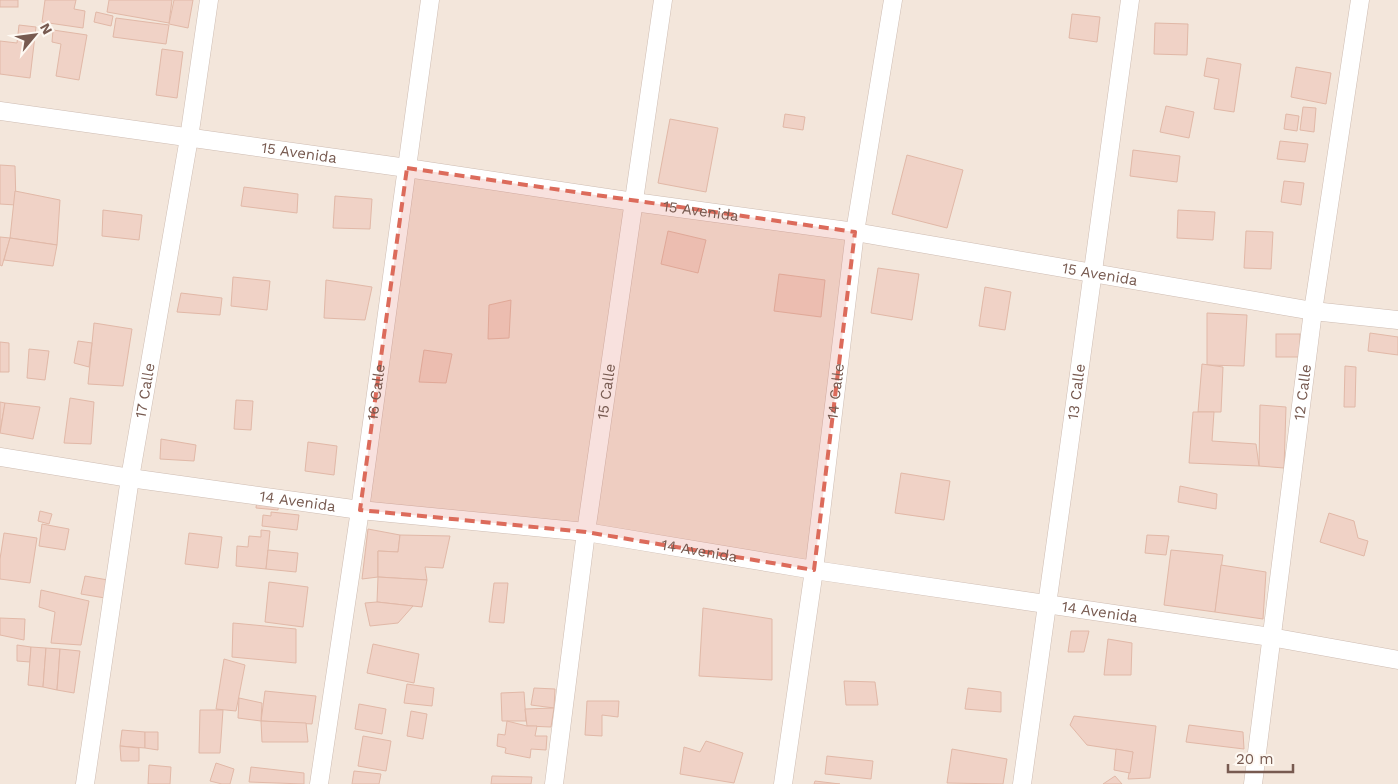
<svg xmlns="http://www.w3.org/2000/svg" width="1398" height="784" viewBox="0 0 1398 784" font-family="'Work Sans',sans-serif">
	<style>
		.residential { fill: #f3e6db }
		.building { fill: #f0d2c6; stroke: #e1b8a7 }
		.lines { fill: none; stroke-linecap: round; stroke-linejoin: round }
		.minor-casing { stroke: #cebcb2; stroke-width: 19 }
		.minor { stroke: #fff; stroke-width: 18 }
		.marked { fill: #dc6b5b; fill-opacity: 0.2; stroke: #dc6b5b; stroke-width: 4; stroke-dasharray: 10 6; stroke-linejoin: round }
		.labels { text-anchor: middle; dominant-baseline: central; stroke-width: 4; stroke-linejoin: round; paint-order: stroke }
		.street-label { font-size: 15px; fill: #775a50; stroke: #fef9f3 }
	</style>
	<rect width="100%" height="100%" fill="#fcf4ed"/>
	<rect class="residential" x="0" y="0" width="1398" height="784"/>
	<g class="building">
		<rect x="0" y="0" width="18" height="7"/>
		<polygon points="45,0 76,0 74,9 85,11 83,28 42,22"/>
		<polygon points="109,0 172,0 169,23 107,12"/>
		<polygon points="174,0 193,0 188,28 169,24"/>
		<polygon points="96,12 113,16 111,26 94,22"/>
		<polygon points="1072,14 1100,17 1097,42 1069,38"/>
		<polygon points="116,18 169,25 166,44 113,37"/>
		<polygon points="1155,23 1188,24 1187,55 1154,54"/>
		<polygon points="19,25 36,27 30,78 0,74 0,41 17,43"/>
		<polygon points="53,30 87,35 79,80 56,76 61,44 52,42"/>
		<polygon points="162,49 183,52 177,98 156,95"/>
		<polygon points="1207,58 1241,64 1234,112 1214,109 1219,79 1204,76"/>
		<polygon points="1296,67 1331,73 1326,104 1291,97"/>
		<polygon points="1166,106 1194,112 1189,138 1160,132"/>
		<polygon points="1303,107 1316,108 1314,132 1300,130"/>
		<polygon points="785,114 805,117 803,130 783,127"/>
		<polygon points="1286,114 1299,116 1297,131 1284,129"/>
		<polygon points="670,119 718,128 706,192 658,183"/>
		<polygon points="1280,141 1308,144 1305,162 1277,159"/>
		<polygon points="1133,150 1180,156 1177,182 1130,176"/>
		<polygon points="907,155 963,170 947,228 892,214"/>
		<polygon points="0,165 15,166 16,205 0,204"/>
		<polygon points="1284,181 1304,183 1301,205 1281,202"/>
		<polygon points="244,187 298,194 297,213 241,206"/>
		<polygon points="15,191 60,200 57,245 10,238"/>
		<polygon points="335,196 372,199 370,229 333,228"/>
		<polygon points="103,210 142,215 139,240 102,236"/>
		<polygon points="1178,210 1215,212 1213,240 1177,238"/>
		<polygon points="668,231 706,240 698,273 661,264"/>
		<polygon points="1246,231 1273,232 1271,269 1244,268"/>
		<polygon points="0,237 10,238 2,266 0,265"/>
		<polygon points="10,238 57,245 53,266 4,260"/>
		<polygon points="878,268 919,274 912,320 871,313"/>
		<polygon points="779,274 825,280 821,317 774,311"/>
		<polygon points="233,277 270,281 267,310 231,306"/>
		<polygon points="326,280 372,287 365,320 324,318"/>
		<polygon points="985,287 1011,292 1005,330 979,326"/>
		<polygon points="181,293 222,298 220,315 177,312"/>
		<polygon points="511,300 509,338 488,339 489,305"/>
		<polygon points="1207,313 1247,315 1244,366 1207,365"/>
		<polygon points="94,323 132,329 123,386 88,384"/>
		<polygon points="1370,333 1398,337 1398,355 1368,351"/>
		<rect x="1276" y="334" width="24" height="23"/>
		<polygon points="78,341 92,343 89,367 74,363"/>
		<polygon points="0,342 9,343 9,372 0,372"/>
		<polygon points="29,349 49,351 45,380 27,378"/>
		<polygon points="424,350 452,354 446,383 419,382"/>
		<polygon points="1202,364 1223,367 1221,412 1198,412"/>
		<polygon points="1345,366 1356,367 1355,407 1344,407"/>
		<polygon points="70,398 94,402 91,444 64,443"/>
		<polygon points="236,400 253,401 251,430 234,429"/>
		<polygon points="0,402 5,403 0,432"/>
		<polygon points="5,403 40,407 33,439 0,433"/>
		<polygon points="1260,405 1286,407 1284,468 1259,466"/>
		<polygon points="1193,412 1214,412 1212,441 1256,444 1259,466 1189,463"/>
		<polygon points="161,439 196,445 194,461 160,459"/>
		<polygon points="308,442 337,446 334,475 305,471"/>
		<polygon points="901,473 950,481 944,520 895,513"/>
		<polygon points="1180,486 1217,494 1216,509 1178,502"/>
		<polygon points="257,498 279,500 278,510 256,508"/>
		<polygon points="40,511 52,514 49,524 38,521"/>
		<polygon points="271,512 299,515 297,530 262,526 263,515 271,516"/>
		<polygon points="1329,513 1354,521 1358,538 1368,541 1364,556 1320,542"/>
		<polygon points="42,524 69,529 65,550 39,546"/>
		<polygon points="368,529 400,535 398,552 378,551 378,577 362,579"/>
		<polygon points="261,530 270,531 266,569 236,566 237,546 248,547 249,536 261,537"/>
		<polygon points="4,533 37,538 30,583 0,579 0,559"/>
		<polygon points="189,533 222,537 218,568 185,564"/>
		<polygon points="400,535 450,536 443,568 425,567 427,580 378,577 378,551 398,552"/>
		<polygon points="1147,535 1169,536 1166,555 1145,553"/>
		<polygon points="268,550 298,553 296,572 266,569"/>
		<polygon points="1171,550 1223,555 1215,612 1164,605"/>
		<polygon points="1221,565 1266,572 1263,619 1215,612"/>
		<polygon points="85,576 108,580 105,598 81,594"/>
		<polygon points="378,577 427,580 422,607 377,602"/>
		<polygon points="269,582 308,587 303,627 265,622"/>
		<polygon points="494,583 508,583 504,623 489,622"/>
		<polygon points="41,590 89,601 81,645 51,643 55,612 39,607"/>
		<polygon points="377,602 413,606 398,623 370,626 365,603"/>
		<polygon points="703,608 772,619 772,680 699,676"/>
		<polygon points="0,618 25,619 24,640 0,635"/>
		<polygon points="233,623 296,629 296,663 232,657"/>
		<polygon points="1071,631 1089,631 1084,652 1068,652"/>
		<polygon points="1108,639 1132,643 1131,675 1104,675"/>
		<polygon points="373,644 419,654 414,683 367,673"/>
		<polygon points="17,645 31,647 30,662 17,661"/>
		<polygon points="31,647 46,648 43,687 28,685"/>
		<polygon points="46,648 60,649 57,690 43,687"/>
		<polygon points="60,649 80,651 74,693 57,690"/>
		<polygon points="224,659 245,665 236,711 216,709"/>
		<polygon points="844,681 875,682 878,705 846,705"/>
		<polygon points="407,684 434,688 432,706 404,703"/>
		<polygon points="534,688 555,689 554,708 531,705"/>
		<polygon points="968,688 1001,692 1001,712 965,709"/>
		<polygon points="265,691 316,696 312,724 261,721"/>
		<polygon points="524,692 526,721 502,721 501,693"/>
		<polygon points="239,698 262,703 261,721 238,718"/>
		<polygon points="587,701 619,701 618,717 602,715 602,736 585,735"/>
		<polygon points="359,704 386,709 382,734 355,729"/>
		<polygon points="554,708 551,727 527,726 525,709"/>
		<polygon points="200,710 223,710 220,753 199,753"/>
		<polygon points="411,711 427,714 423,739 407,736"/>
		<polygon points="1074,716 1156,726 1150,778 1128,779 1133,752 1087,745 1070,725"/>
		<polygon points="261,721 306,723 308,742 262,742"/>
		<polygon points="507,721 527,726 537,726 535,736 547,736 546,750 531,749 530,758 505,753 506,748 497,746 498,734 505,735"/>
		<polygon points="1189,725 1243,732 1244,749 1186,742"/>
		<polygon points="122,730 145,732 145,748 120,746"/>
		<polygon points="145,732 158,732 158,750 145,748"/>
		<polygon points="363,736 391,741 386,771 358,766"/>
		<polygon points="706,741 743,753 734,783 680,774 684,747 700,752"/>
		<polygon points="120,746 139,748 139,761 121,761"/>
		<polygon points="952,749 1007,759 1003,784 947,783"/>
		<polygon points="1116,749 1133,752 1130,773 1114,770"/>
		<polygon points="827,756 873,761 871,779 825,774"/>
		<polygon points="216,763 234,769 230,784 222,784 210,781"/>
		<polygon points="149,765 171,767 170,784 148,784"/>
		<polygon points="251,767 304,773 304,784 249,782"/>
		<polygon points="354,771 381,774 379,784 352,784"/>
		<polygon points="492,776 532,777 531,784 491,784"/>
		<polygon points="1115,776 1122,784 1103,784"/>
		<polygon points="815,781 840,784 814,784"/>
	</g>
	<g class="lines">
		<defs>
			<g id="minor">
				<path id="s1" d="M0 111 407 168 634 202 855 232 1313 311 1398 320"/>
				<path id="s2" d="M0 457 130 478 360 510 586 532 814 570 1271 637 1398 660"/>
				<path id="s3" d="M85 784 130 478 189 138 209 0"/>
				<path id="s4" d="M319 784 360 510 430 0"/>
				<path id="s5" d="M554 784 586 532 663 0"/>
				<path id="s6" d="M783 784 814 570 855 232 893 0"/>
				<path id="s7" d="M1022 784C1060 523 1093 261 1130 0"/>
				<path id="s8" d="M1253 784 1313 311 1360 0"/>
			</g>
		</defs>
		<use href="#minor" class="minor-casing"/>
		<use href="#minor" class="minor"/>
	</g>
	<path class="marked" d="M407 168 855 232 814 570 586 532 360 510Z"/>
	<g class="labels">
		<g class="street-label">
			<text stroke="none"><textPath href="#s1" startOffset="302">15 Avenida</textPath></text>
			<text stroke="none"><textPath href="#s1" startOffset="708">15 Avenida</textPath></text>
			<text stroke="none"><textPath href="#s1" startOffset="1112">15 Avenida</textPath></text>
			<text stroke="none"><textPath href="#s8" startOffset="395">12 Calle</textPath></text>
			<text stroke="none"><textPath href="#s3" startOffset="398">17 Calle</textPath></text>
			<text stroke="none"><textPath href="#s4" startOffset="396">16 Calle</textPath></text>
			<text stroke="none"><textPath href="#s5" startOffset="396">15 Calle</textPath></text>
			<text stroke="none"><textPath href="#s6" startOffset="396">14 Calle</textPath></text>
			<text stroke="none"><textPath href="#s7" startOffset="396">13 Calle</textPath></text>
			<text stroke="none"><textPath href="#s2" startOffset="301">14 Avenida</textPath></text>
			<text stroke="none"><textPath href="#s2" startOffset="706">14 Avenida</textPath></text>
			<text stroke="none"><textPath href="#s2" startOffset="1111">14 Avenida</textPath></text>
		</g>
	</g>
	<g transform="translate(35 35) rotate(61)" stroke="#fef9f3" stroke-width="4" paint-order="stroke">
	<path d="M0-4L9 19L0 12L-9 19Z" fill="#775a50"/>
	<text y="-8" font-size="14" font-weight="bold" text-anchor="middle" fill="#775a50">N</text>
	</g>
	<path d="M1228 764v8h65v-8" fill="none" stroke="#775a50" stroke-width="2.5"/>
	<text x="1236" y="764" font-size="15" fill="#775a50" stroke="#fef9f3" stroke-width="4" paint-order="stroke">20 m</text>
</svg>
